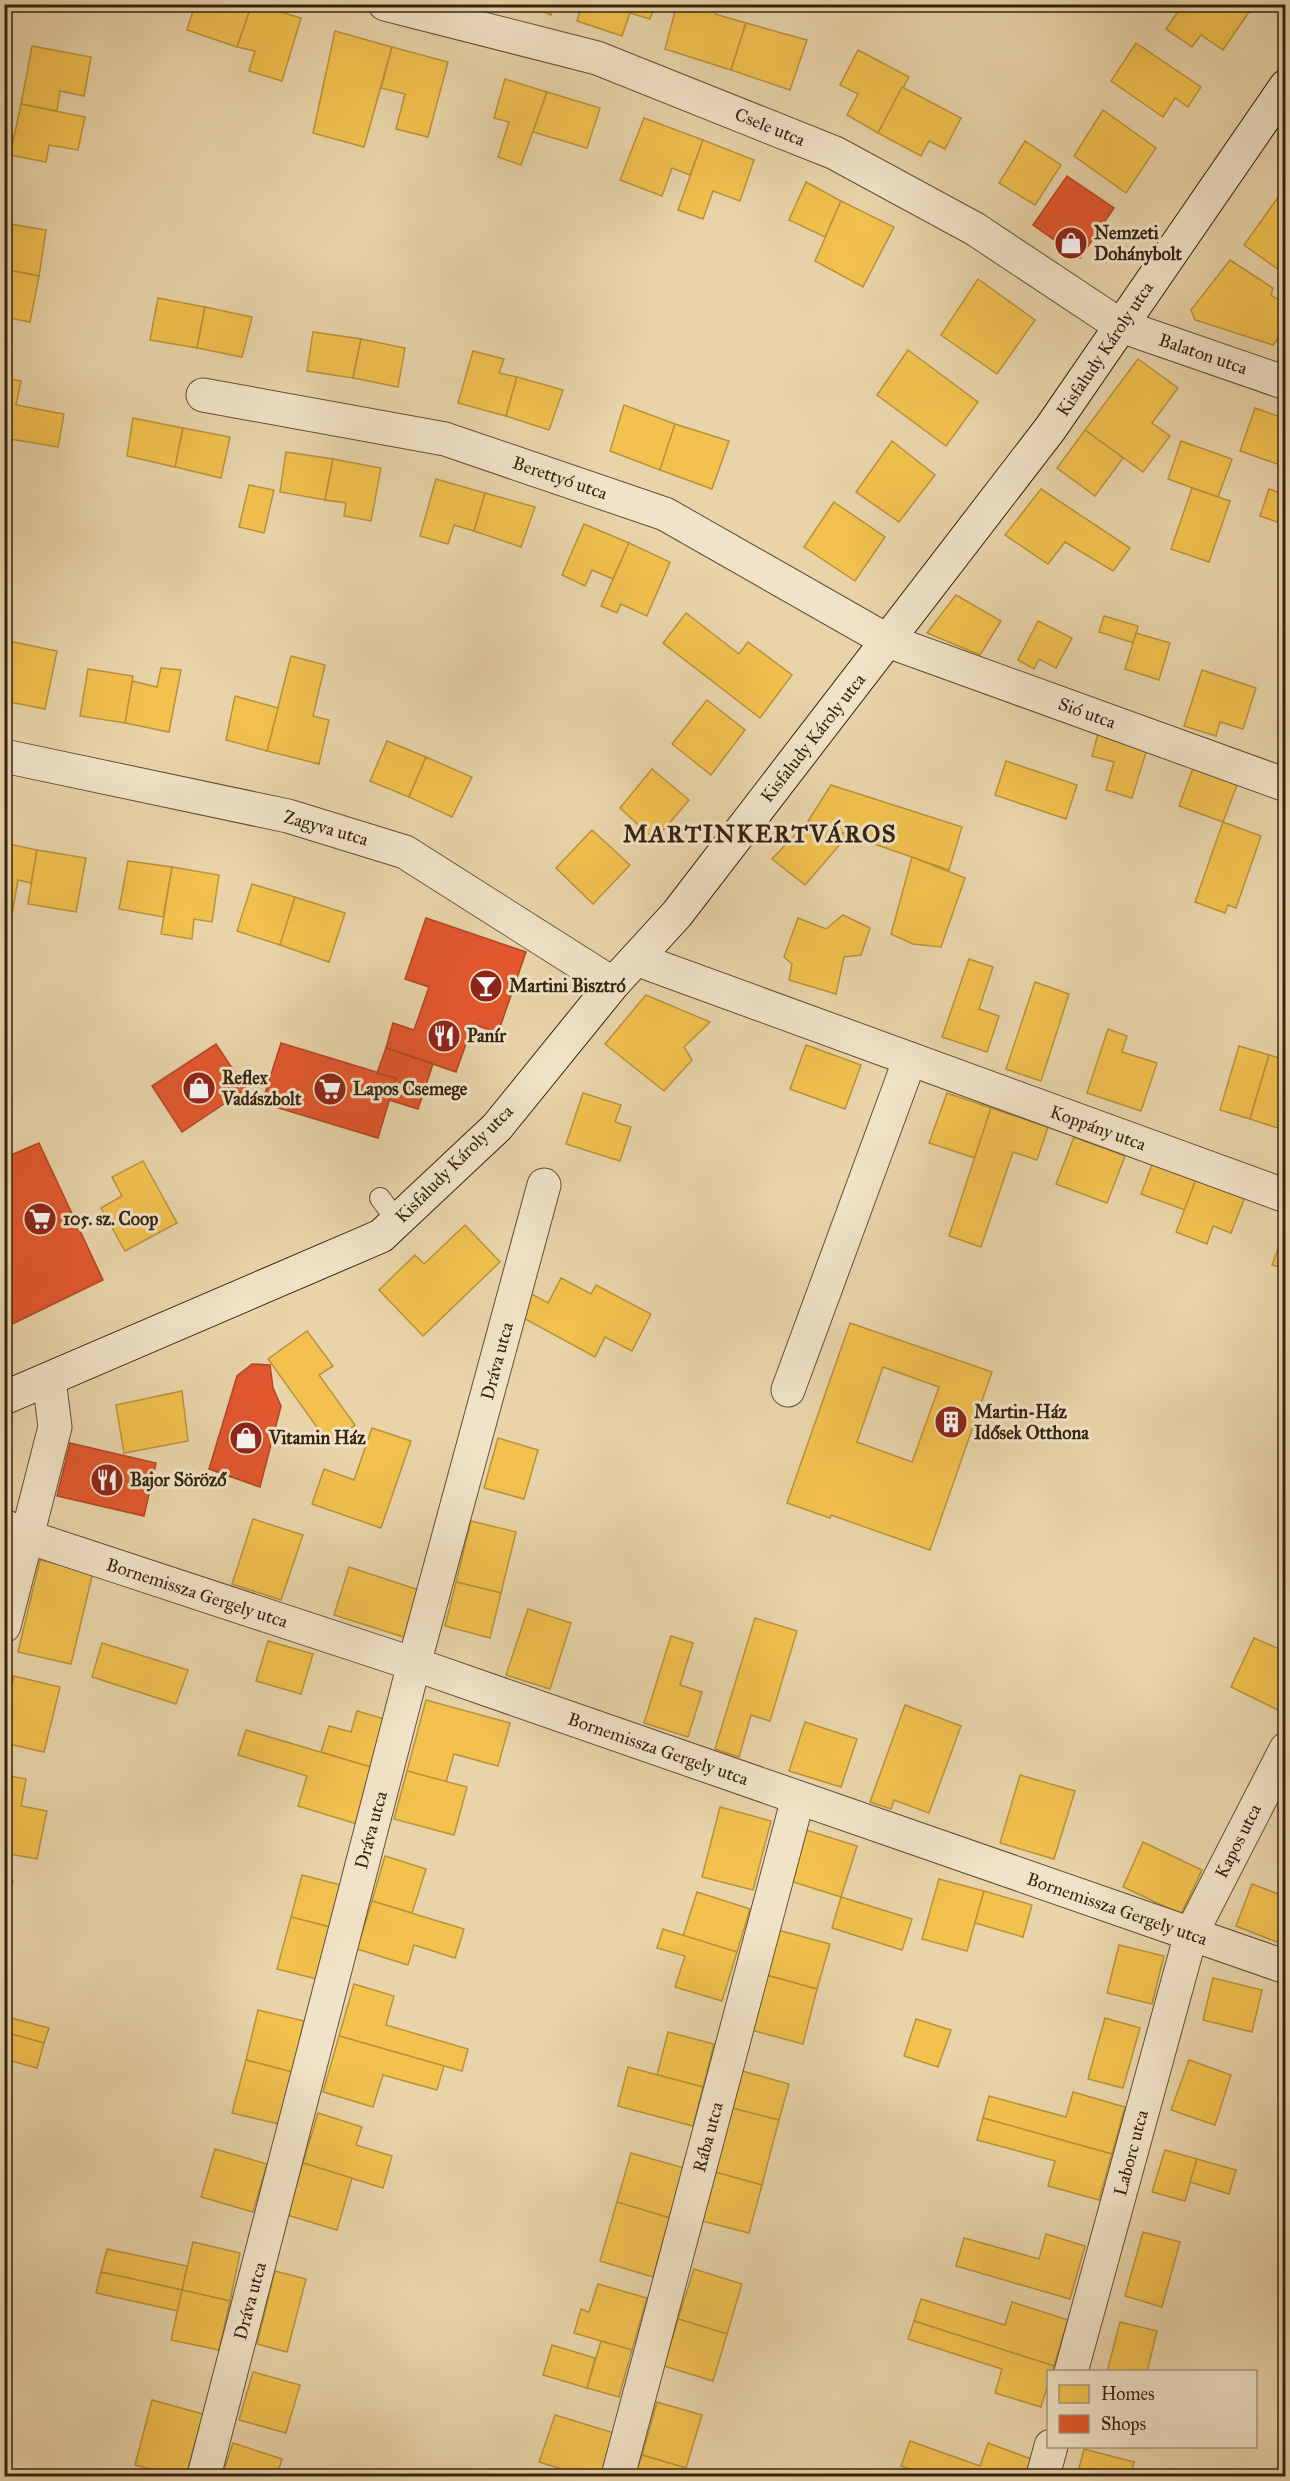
<svg xmlns="http://www.w3.org/2000/svg" width="1290" height="2481" viewBox="0 0 1290 2481" font-family="'IM FELL Great Primer',serif">
	<style>
		.homes { fill: #f2c14e; stroke: #b9923b; stroke-width: 1.5; fill-rule: evenodd }
		.shops { fill: #e4572e; stroke: #af4725; stroke-width: 1.5 }
		.lines { fill: none; stroke-linecap: round; stroke-linejoin: round }
		.lane-casing { stroke: #614f36; stroke-width: 22 }
		.street-casing { stroke: #614f36; stroke-width: 35 }
		.secondary-casing { stroke: #342310; stroke-width: 35 }
		.lane { stroke: #f1e3c7; stroke-width: 20 }
		.street { stroke: #f1e3c7; stroke-width: 33 }
		.secondary { stroke: #f1e3c7; stroke-width: 33 }
		.labels { text-anchor: middle; dominant-baseline: central; stroke-width: 6; stroke-linejoin: round; paint-order: stroke }
		.street-label { font-size: 18px; fill: #342310; stroke: #f1e3c7 }
		.poi-label { font-size: 18px; font-weight: bold; fill: #342310; stroke: #f1e3c7; text-anchor: start }
		.district-label { font-size: 24px; font-weight: bold; letter-spacing: 1.5px; fill: #342310; stroke: #f1e3c7 }
	</style>
	<rect width="100%" height="100%" fill="#e9d4a9"/>
	<filter id="stains"><feTurbulence type="fractalNoise" baseFrequency=".00333" numOctaves="4"/><feColorMatrix values="0 0 0 0 .2 0 0 0 0 .09 0 0 0 0 .02 0 0 0 .5 -.17"/></filter>
	<radialGradient id="worn" r=".72"><stop offset=".6" stop-color="#630" stop-opacity="0"/><stop offset="1" stop-color="#630" stop-opacity=".3"/></radialGradient>
	<g class="homes">
		<polygon points="61,4 92,4 90,11"/>
		<polygon points="195,4 252,4 237,47 187,30"/>
		<polygon points="252,4 301,18 282,81 249,71 255,51 237,47"/>
		<polygon points="524,4 555,4 551,15"/>
		<polygon points="582,4 655,4 650,19 630,13 622,36 577,21"/>
		<polygon points="677,4 717,4 715,14 746,23 731,70 665,49"/>
		<polygon points="1183,4 1251,4 1253,6 1223,50 1201,35 1192,47 1166,29"/>
		<polygon points="746,23 807,40 790,90 731,70"/>
		<polygon points="335,31 392,47 364,147 313,133"/>
		<polygon points="1136,43 1201,87 1188,107 1175,98 1163,117 1111,81"/>
		<polygon points="32,46 91,57 84,96 60,91 57,111 21,104"/>
		<polygon points="392,47 448,62 428,137 396,129 405,94 381,88"/>
		<polygon points="858,50 909,77 878,133 847,115 858,94 840,85"/>
		<polygon points="505,79 547,92 521,165 498,157 509,122 494,118"/>
		<polygon points="902,87 961,118 945,149 929,141 921,156 878,133"/>
		<polygon points="547,92 600,108 587,148 533,132"/>
		<polygon points="21,104 85,117 78,150 49,145 46,162 10,155"/>
		<polygon points="1103,110 1156,148 1126,193 1074,156"/>
		<polygon points="644,118 703,140 690,175 672,168 662,196 620,180"/>
		<polygon points="703,140 754,160 740,201 713,191 703,219 678,210"/>
		<polygon points="1025,141 1061,165 1035,205 999,183"/>
		<polygon points="806,182 841,201 825,237 789,220"/>
		<polygon points="1279,196 1286,200 1286,275 1244,245"/>
		<polygon points="841,201 894,227 863,287 815,261"/>
		<polygon points="4,223 46,230 39,276 4,269"/>
		<polygon points="1230,260 1273,288 1271,295 1286,305 1286,328 1273,345 1195,320 1191,310"/>
		<polygon points="4,269 39,276 30,322 4,317"/>
		<polygon points="978,279 1035,320 997,374 941,335"/>
		<polygon points="158,298 205,307 197,348 150,340"/>
		<polygon points="205,307 252,317 242,357 197,348"/>
		<polygon points="313,332 361,339 353,378 307,371"/>
		<polygon points="361,339 405,348 398,387 353,378"/>
		<polygon points="908,350 978,402 946,446 877,395"/>
		<polygon points="473,351 504,359 499,373 517,377 506,416 458,403"/>
		<polygon points="1138,359 1178,388 1152,423 1170,436 1143,472 1085,430"/>
		<polygon points="517,377 563,390 549,430 506,416"/>
		<polygon points="4,378 21,381 16,405 64,414 58,447 4,438"/>
		<polygon points="624,405 675,424 660,470 610,451"/>
		<polygon points="1255,408 1286,419 1286,467 1240,451"/>
		<polygon points="133,418 183,428 175,467 127,456"/>
		<polygon points="675,424 729,441 712,489 660,470"/>
		<polygon points="183,428 230,437 221,478 175,467"/>
		<polygon points="1085,430 1123,458 1095,496 1057,468"/>
		<polygon points="892,441 935,475 899,522 856,492"/>
		<polygon points="1181,441 1232,459 1218,497 1168,479"/>
		<polygon points="286,452 333,459 325,500 280,492"/>
		<polygon points="333,459 381,468 371,521 344,516 346,503 325,500"/>
		<polygon points="436,479 485,493 474,531 454,525 448,544 420,536"/>
		<polygon points="249,485 274,490 264,533 239,527"/>
		<polygon points="1192,488 1230,501 1209,562 1171,549"/>
		<polygon points="1041,489 1130,548 1113,571 1065,542 1048,564 1005,535"/>
		<polygon points="1269,489 1286,495 1286,525 1260,516"/>
		<polygon points="485,493 535,507 521,547 474,531"/>
		<polygon points="834,502 885,537 855,581 804,547"/>
		<polygon points="584,524 629,543 613,579 592,570 585,586 562,575"/>
		<polygon points="629,543 670,562 647,616 621,604 617,613 601,606"/>
		<polygon points="956,595 1001,621 980,655 927,633"/>
		<polygon points="686,613 739,654 748,642 792,675 760,718 663,643"/>
		<polygon points="1104,616 1138,626 1134,643 1099,632"/>
		<polygon points="1038,621 1072,638 1056,668 1039,659 1034,669 1018,660"/>
		<polygon points="1136,633 1170,643 1159,680 1125,669"/>
		<polygon points="4,640 57,651 45,709 4,701"/>
		<polygon points="291,656 325,665 313,716 329,720 319,764 267,751"/>
		<polygon points="161,668 181,670 169,732 125,723 132,681 157,687"/>
		<polygon points="88,669 133,676 125,723 80,716"/>
		<polygon points="1202,670 1256,688 1243,729 1220,722 1216,736 1184,726"/>
		<polygon points="235,696 278,708 267,751 226,740"/>
		<polygon points="707,700 745,730 711,775 672,744"/>
		<polygon points="1098,734 1147,749 1132,798 1106,790 1114,762 1092,756"/>
		<polygon points="387,741 426,757 409,797 370,781"/>
		<polygon points="426,757 472,777 452,817 409,797"/>
		<polygon points="1006,761 1077,785 1066,819 995,795"/>
		<polygon points="1193,768 1237,785 1223,822 1179,806"/>
		<polygon points="652,769 689,800 655,840 620,808"/>
		<polygon points="831,785 962,827 949,870 808,821"/>
		<polygon points="808,821 848,835 805,885 772,859"/>
		<polygon points="1223,822 1261,836 1236,908 1228,905 1225,913 1195,902"/>
		<polygon points="592,830 630,865 593,904 556,868"/>
		<polygon points="4,843 37,850 31,883 18,880 9,931 4,930"/>
		<polygon points="37,850 86,858 76,912 28,904"/>
		<polygon points="912,857 965,878 941,947 913,944 891,934"/>
		<polygon points="128,861 172,867 163,917 119,909"/>
		<polygon points="172,867 219,875 212,922 194,919 192,939 161,934"/>
		<polygon points="252,884 295,897 280,945 237,931"/>
		<polygon points="295,897 345,913 329,962 280,945"/>
		<polygon points="843,915 870,928 861,955 844,957 836,994 789,980 792,964 784,957 798,918 826,929"/>
		<polygon points="969,959 993,967 979,1009 999,1016 987,1052 942,1037"/>
		<polygon points="1035,982 1069,994 1041,1081 1006,1069"/>
		<polygon points="646,995 710,1022 684,1047 692,1060 664,1091 605,1044"/>
		<polygon points="1108,1029 1127,1036 1122,1052 1157,1063 1141,1111 1087,1093"/>
		<polygon points="806,1045 861,1065 845,1109 790,1089"/>
		<polygon points="1239,1046 1269,1055 1250,1119 1220,1110"/>
		<polygon points="1269,1055 1286,1060 1286,1115 1281,1129 1250,1119"/>
		<polygon points="583,1093 621,1105 615,1122 631,1127 620,1161 566,1144"/>
		<polygon points="947,1093 991,1108 975,1158 929,1143"/>
		<polygon points="991,1108 1048,1127 1037,1160 1013,1152 981,1247 949,1236"/>
		<polygon points="1074,1137 1125,1156 1107,1203 1056,1184"/>
		<polygon points="143,1161 177,1223 125,1251 101,1208 122,1196 112,1177"/>
		<polygon points="1153,1162 1196,1179 1185,1210 1141,1194"/>
		<polygon points="1196,1179 1245,1197 1231,1233 1213,1226 1207,1244 1176,1232"/>
		<polygon points="465,1225 500,1262 423,1336 379,1290 415,1255 424,1264"/>
		<polygon points="1286,1227 1286,1269 1272,1265"/>
		<polygon points="561,1278 591,1294 596,1285 651,1314 632,1351 605,1337 595,1357 516,1314 528,1292 548,1303"/>
		<path d="M850 1323 992 1372 930 1550 831 1515 830 1518 787 1503ZM883 1367 939 1387 912 1462 857 1442Z"/>
		<polygon points="307,1331 333,1366 319,1375 355,1425 329,1444 268,1359"/>
		<polygon points="182,1391 188,1441 124,1453 116,1405"/>
		<polygon points="372,1428 411,1441 381,1528 312,1504 324,1469 354,1480"/>
		<polygon points="498,1438 538,1450 524,1499 484,1488"/>
		<polygon points="253,1519 303,1535 281,1600 232,1584"/>
		<polygon points="471,1521 516,1532 501,1593 456,1582"/>
		<polygon points="40,1560 93,1572 71,1664 18,1652"/>
		<polygon points="349,1567 422,1591 407,1638 334,1615"/>
		<polygon points="456,1582 501,1593 490,1638 445,1626"/>
		<polygon points="528,1609 571,1623 550,1689 506,1675"/>
		<polygon points="755,1618 797,1631 770,1721 751,1715 739,1757 715,1749"/>
		<polygon points="671,1636 693,1643 680,1685 702,1692 688,1737 644,1723"/>
		<polygon points="1254,1638 1286,1652 1286,1714 1231,1687"/>
		<polygon points="268,1641 313,1654 301,1694 256,1681"/>
		<polygon points="102,1643 188,1670 176,1704 92,1677"/>
		<polygon points="14,1676 60,1687 44,1752 4,1743 4,1716"/>
		<polygon points="426,1700 510,1723 498,1766 454,1754 446,1782 407,1771"/>
		<polygon points="905,1705 961,1726 929,1813 894,1800 891,1809 870,1802"/>
		<polygon points="357,1711 388,1720 374,1768 321,1752 329,1726 351,1732"/>
		<polygon points="805,1722 857,1739 841,1787 789,1771"/>
		<polygon points="246,1730 374,1768 357,1824 298,1806 307,1776 238,1755"/>
		<polygon points="407,1771 467,1787 454,1835 394,1819"/>
		<polygon points="4,1775 26,1779 21,1806 47,1811 37,1859 4,1853"/>
		<polygon points="1020,1775 1075,1791 1054,1859 1000,1843"/>
		<polygon points="720,1807 771,1821 753,1890 702,1877"/>
		<polygon points="806,1830 857,1846 841,1897 790,1881"/>
		<polygon points="1143,1842 1202,1870 1181,1914 1123,1887"/>
		<polygon points="385,1856 426,1869 412,1913 372,1901"/>
		<polygon points="302,1875 341,1885 330,1927 291,1917"/>
		<polygon points="4,1879 13,1881 4,1919"/>
		<polygon points="939,1879 984,1891 967,1951 922,1939"/>
		<polygon points="1252,1884 1286,1897 1286,1935 1282,1944 1236,1926"/>
		<polygon points="984,1891 1032,1905 1023,1937 975,1923"/>
		<polygon points="697,1892 750,1909 737,1952 683,1936"/>
		<polygon points="841,1897 912,1919 902,1950 832,1928"/>
		<polygon points="372,1901 464,1929 455,1958 414,1945 408,1965 357,1949"/>
		<polygon points="291,1917 330,1927 317,1979 277,1969"/>
		<polygon points="663,1929 737,1952 722,2001 675,1987 685,1956 657,1948"/>
		<polygon points="778,1930 830,1944 817,1989 766,1975"/>
		<polygon points="1119,1945 1164,1956 1152,2004 1107,1993"/>
		<polygon points="766,1975 817,1989 803,2044 751,2030"/>
		<polygon points="1213,1978 1262,1990 1252,2032 1203,2020"/>
		<polygon points="354,1984 394,1996 386,2025 468,2049 462,2071 339,2036"/>
		<polygon points="258,2010 304,2021 292,2072 246,2060"/>
		<polygon points="4,2016 49,2028 44,2043 4,2032"/>
		<polygon points="1105,2018 1140,2028 1123,2088 1088,2079"/>
		<polygon points="916,2019 951,2030 938,2067 904,2056"/>
		<polygon points="4,2032 44,2043 37,2068 4,2059"/>
		<polygon points="668,2032 714,2044 703,2087 657,2075"/>
		<polygon points="339,2036 444,2066 437,2090 383,2075 373,2107 323,2092"/>
		<polygon points="246,2060 292,2072 279,2124 232,2113"/>
		<polygon points="1189,2060 1231,2075 1215,2125 1171,2110"/>
		<polygon points="628,2067 703,2087 693,2126 618,2106"/>
		<polygon points="742,2071 789,2084 779,2120 732,2108"/>
		<polygon points="1073,2092 1125,2107 1112,2154 983,2118 989,2096 1066,2117"/>
		<polygon points="732,2108 779,2120 762,2185 715,2172"/>
		<polygon points="318,2113 362,2127 356,2145 392,2156 383,2188 303,2163"/>
		<polygon points="983,2118 1112,2154 1099,2200 1048,2186 1055,2161 977,2140"/>
		<polygon points="215,2149 267,2164 253,2212 201,2197"/>
		<polygon points="1165,2150 1197,2159 1185,2201 1152,2192"/>
		<polygon points="631,2153 684,2168 670,2218 617,2202"/>
		<polygon points="1197,2159 1236,2170 1229,2194 1190,2182"/>
		<polygon points="303,2163 352,2178 337,2230 287,2215"/>
		<polygon points="715,2172 762,2185 749,2233 702,2221"/>
		<polygon points="617,2202 670,2218 653,2277 600,2261"/>
		<polygon points="1143,2232 1180,2242 1162,2307 1125,2296"/>
		<polygon points="1046,2234 1085,2246 1070,2299 956,2266 964,2238 1039,2259"/>
		<polygon points="193,2242 240,2253 230,2301 182,2290"/>
		<polygon points="107,2249 187,2266 182,2290 101,2272"/>
		<polygon points="694,2269 742,2284 727,2334 678,2319"/>
		<polygon points="275,2271 306,2279 287,2352 257,2344"/>
		<polygon points="101,2272 182,2290 178,2311 96,2293"/>
		<polygon points="598,2284 647,2298 632,2350 574,2333 581,2309 589,2312"/>
		<polygon points="182,2290 230,2301 219,2350 171,2340"/>
		<polygon points="921,2299 1005,2325 1012,2302 1068,2320 1054,2366 914,2321"/>
		<polygon points="678,2319 727,2334 713,2381 664,2366"/>
		<polygon points="914,2321 1054,2366 1052,2372 1048,2372 1048,2384 1041,2407 995,2393 1002,2369 908,2339"/>
		<polygon points="1120,2322 1157,2331 1147,2372 1107,2372"/>
		<polygon points="601,2341 632,2350 619,2397 587,2388"/>
		<polygon points="552,2345 595,2358 587,2388 543,2375"/>
		<polygon points="253,2372 300,2385 286,2433 239,2420"/>
		<polygon points="152,2400 203,2414 186,2476 177,2476 135,2465"/>
		<polygon points="657,2402 702,2415 686,2468 642,2455"/>
		<polygon points="555,2415 614,2433 600,2476 584,2476 539,2462"/>
		<polygon points="910,2441 980,2466 988,2443 1034,2460 1028,2476 930,2476 901,2466"/>
		<polygon points="233,2443 282,2459 277,2476 222,2476"/>
		<polygon points="1084,2449 1134,2462 1131,2476 1077,2476"/>
		<polygon points="642,2455 686,2468 684,2476 635,2476"/>
		<polygon points="560,2469 584,2476 558,2476"/>
	</g>
	<g class="shops">
		<polygon points="1067,176 1114,208 1080,258 1033,225"/>
		<polygon points="426,918 526,952 498,1033 473,1024 456,1072 386,1048 393,1023 414,1030 429,987 405,979"/>
		<polygon points="281,1043 396,1078 378,1138 262,1103"/>
		<polygon points="216,1044 246,1089 182,1132 152,1086"/>
		<polygon points="386,1048 433,1064 418,1109 389,1100 396,1078 377,1073"/>
		<polygon points="39,1143 103,1280 4,1328 4,1158"/>
		<polygon points="252,1364 270,1365 273,1388 281,1406 260,1487 209,1469 237,1376"/>
		<polygon points="70,1443 156,1463 144,1516 57,1496"/>
	</g>
	<g class="lines">
		<defs>
			<polyline id="lane" points="380,1198 397,1221"/>
			<g id="street">
				<polyline points="385,4 597,58 835,153 975,229 1121,326 1286,383"/>
				<polyline points="203,395 445,439 665,514 888,641 1286,785"/>
				<polyline points="4,756 288,816 405,852 613,984"/>
				<polyline points="636,959 1286,1196"/>
				<polyline points="788,1390 910,1059"/>
				<polyline points="4,1526 28,1537 414,1664 1286,1967"/>
				<polyline points="4,1626 55,1427 49,1379"/>
				<polyline points="1071,2372 1191,1934 1286,1749"/>
				<polyline points="204,2476 414,1664 544,1185"/>
				<polyline points="618,2476 798,1798"/>
				<polyline points="1043,2476 1051,2446"/>
			</g>
			<polyline id="secondary" points="4,1398 381,1236 497,1127 613,984 677,914 1050,429 1286,86"/>
		</defs>
		<use href="#lane" class="lane-casing"/>
		<use href="#street" class="street-casing"/>
		<use href="#secondary" class="secondary-casing"/>
		<use href="#lane" class="lane"/>
		<use href="#street" class="street"/>
		<use href="#secondary" class="secondary"/>
	</g>
	<defs>
		<symbol id="shop-disc" viewBox="-11 -11 22 22"><circle r="9.5" fill="#8f2418" stroke="#f1e3c7"/><path d="M-5-2.5h2.3a2.7 3.5 0 0 1 5.4 0H5L5.5 6h-11ZM-1.5-2.5h3a1.5 2.3 0 0 0-3 0Z" fill="#fff"/></symbol>
		<symbol id="bar-disc" viewBox="-11 -11 22 22"><circle r="9.5" fill="#8f2418" stroke="#f1e3c7"/><path d="M-6-5H6L.8 .8V4.5H3.5V6h-7V4.5H-.8V.8Z" fill="#fff"/></symbol>
		<symbol id="restaurant-disc" viewBox="-11 -11 22 22"><circle r="9.5" fill="#8f2418" stroke="#f1e3c7"/><path d="M-5-6h1v4h1v-4h1v4h1v-4h1v5L-1.5 .5V6h-2V.5L-5-1ZM5-6V6H3V1.5H1.5Q1.5-4 5-6Z" fill="#fff"/></symbol>
		<symbol id="supermarket-disc" viewBox="-11 -11 22 22"><circle r="9.5" fill="#8f2418" stroke="#f1e3c7"/><path d="M-6-5.5h2.5l.6 2H6L4.5 2H-2.5L-4.4-4H-6ZM-1.5 3.2a1.3 1.3 0 1 0 .1 0ZM3 3.2a1.3 1.3 0 1 0 .1 0Z" fill="#fff"/></symbol>
		<symbol id="building-disc" viewBox="-11 -11 22 22"><circle r="9.5" fill="#8f2418" stroke="#f1e3c7"/><path d="M-4-6H4V6H1V3H-1V6H-4ZM-2.5-4.3h1.7v1.8h-1.7ZM.8-4.3h1.7v1.8H.8ZM-2.5-1h1.7V.8h-1.7ZM.8-1h1.7V.8H.8Z" fill="#fff"/></symbol>
	</defs>
	<g fill-rule="evenodd">
		<use href="#shop-disc" x="1052" y="224" width="38" height="38"/>
		<use href="#bar-disc" x="467" y="967" width="38" height="38"/>
		<use href="#restaurant-disc" x="425" y="1017" width="38" height="38"/>
		<use href="#shop-disc" x="180" y="1069" width="38" height="38"/>
		<use href="#supermarket-disc" x="311" y="1070" width="38" height="38"/>
		<use href="#supermarket-disc" x="21" y="1200" width="38" height="38"/>
		<use href="#building-disc" x="932" y="1403" width="38" height="38"/>
		<use href="#shop-disc" x="227" y="1419" width="38" height="38"/>
		<use href="#restaurant-disc" x="88" y="1461" width="38" height="38"/>
	</g>
	<g class="labels">
		<g class="street-label">
			<text transform="translate(770 127) rotate(22)">Csele utca</text>
			<text transform="translate(1105 349) rotate(-56)">Kisfaludy Károly utca</text>
			<text transform="translate(1203 354) rotate(19)">Balaton utca</text>
			<text transform="translate(560 478) rotate(19)">Berettyó utca</text>
			<text transform="translate(1087 713) rotate(20)">Sió utca</text>
			<text transform="translate(813 738) rotate(-52)">Kisfaludy Károly utca</text>
			<text transform="translate(326 828) rotate(16)">Zagyva utca</text>
			<text transform="translate(1098 1128) rotate(20)">Koppány utca</text>
			<text transform="translate(454 1164) rotate(-45)">Kisfaludy Károly utca</text>
			<text transform="translate(497 1361) rotate(-75)">Dráva utca</text>
			<text transform="translate(197 1593) rotate(18)">Bornemissza Gergely utca</text>
			<text transform="translate(658 1749) rotate(19)">Bornemissza Gergely utca</text>
			<text transform="translate(371 1830) rotate(-75)">Dráva utca</text>
			<text transform="translate(1238 1841) rotate(-63)">Kapos utca</text>
			<text transform="translate(1117 1909) rotate(19)">Bornemissza Gergely utca</text>
			<text transform="translate(708 2137) rotate(-75)">Rába utca</text>
			<text transform="translate(1131 2153) rotate(-75)">Laborc utca</text>
			<text transform="translate(250 2301) rotate(-75)">Dráva utca</text>
		</g>
		<g class="poi-label">
			<text x="1094" y="233">Nemzeti<tspan x="1094" dy="21">Dohánybolt</tspan></text>
			<text x="509" y="986">Martini Bisztró</text>
			<text x="467" y="1036">Panír</text>
			<text x="222" y="1078">Reflex<tspan x="222" dy="21">Vadászbolt</tspan></text>
			<text x="353" y="1089">Lapos Csemege</text>
			<text x="63" y="1219">105. sz. Coop</text>
			<text x="974" y="1412">Martin-Ház<tspan x="974" dy="21">Idősek Otthona</tspan></text>
			<text x="269" y="1438">Vitamin Ház</text>
			<text x="130" y="1480">Bajor Söröző</text>
		</g>
		<g class="district-label">
			<text x="760" y="834">MARTINKERTVÁROS</text>
		</g>
	</g>
	<rect width="1290" height="2481" fill="none" stroke="#e9d4a9" stroke-width="24"/>
	<rect x="6" y="6" width="1278" height="2469" fill="none" stroke="#342310" stroke-width="3"/>
	<rect x="12" y="12" width="1266" height="2457" fill="none" stroke="#342310" stroke-width="1.5"/>
	<rect x="1047" y="2370" width="210" height="78" fill="#f1e3c7" stroke="#a5967e" stroke-width="1.5"/>
	<rect x="1059" y="2385" width="30" height="18" fill="#f2c14e" stroke="#a5967e" stroke-width="1.5"/>
	<text x="1101" y="2400" font-size="18" fill="#342310">Homes</text>
	<rect x="1059" y="2415" width="30" height="18" fill="#e4572e" stroke="#a5967e" stroke-width="1.5"/>
	<text x="1101" y="2430" font-size="18" fill="#342310">Shops</text>
	<rect width="100%" height="100%" filter="url(#stains)"/>
	<rect width="100%" height="100%" fill="url(#worn)"/>
</svg>
